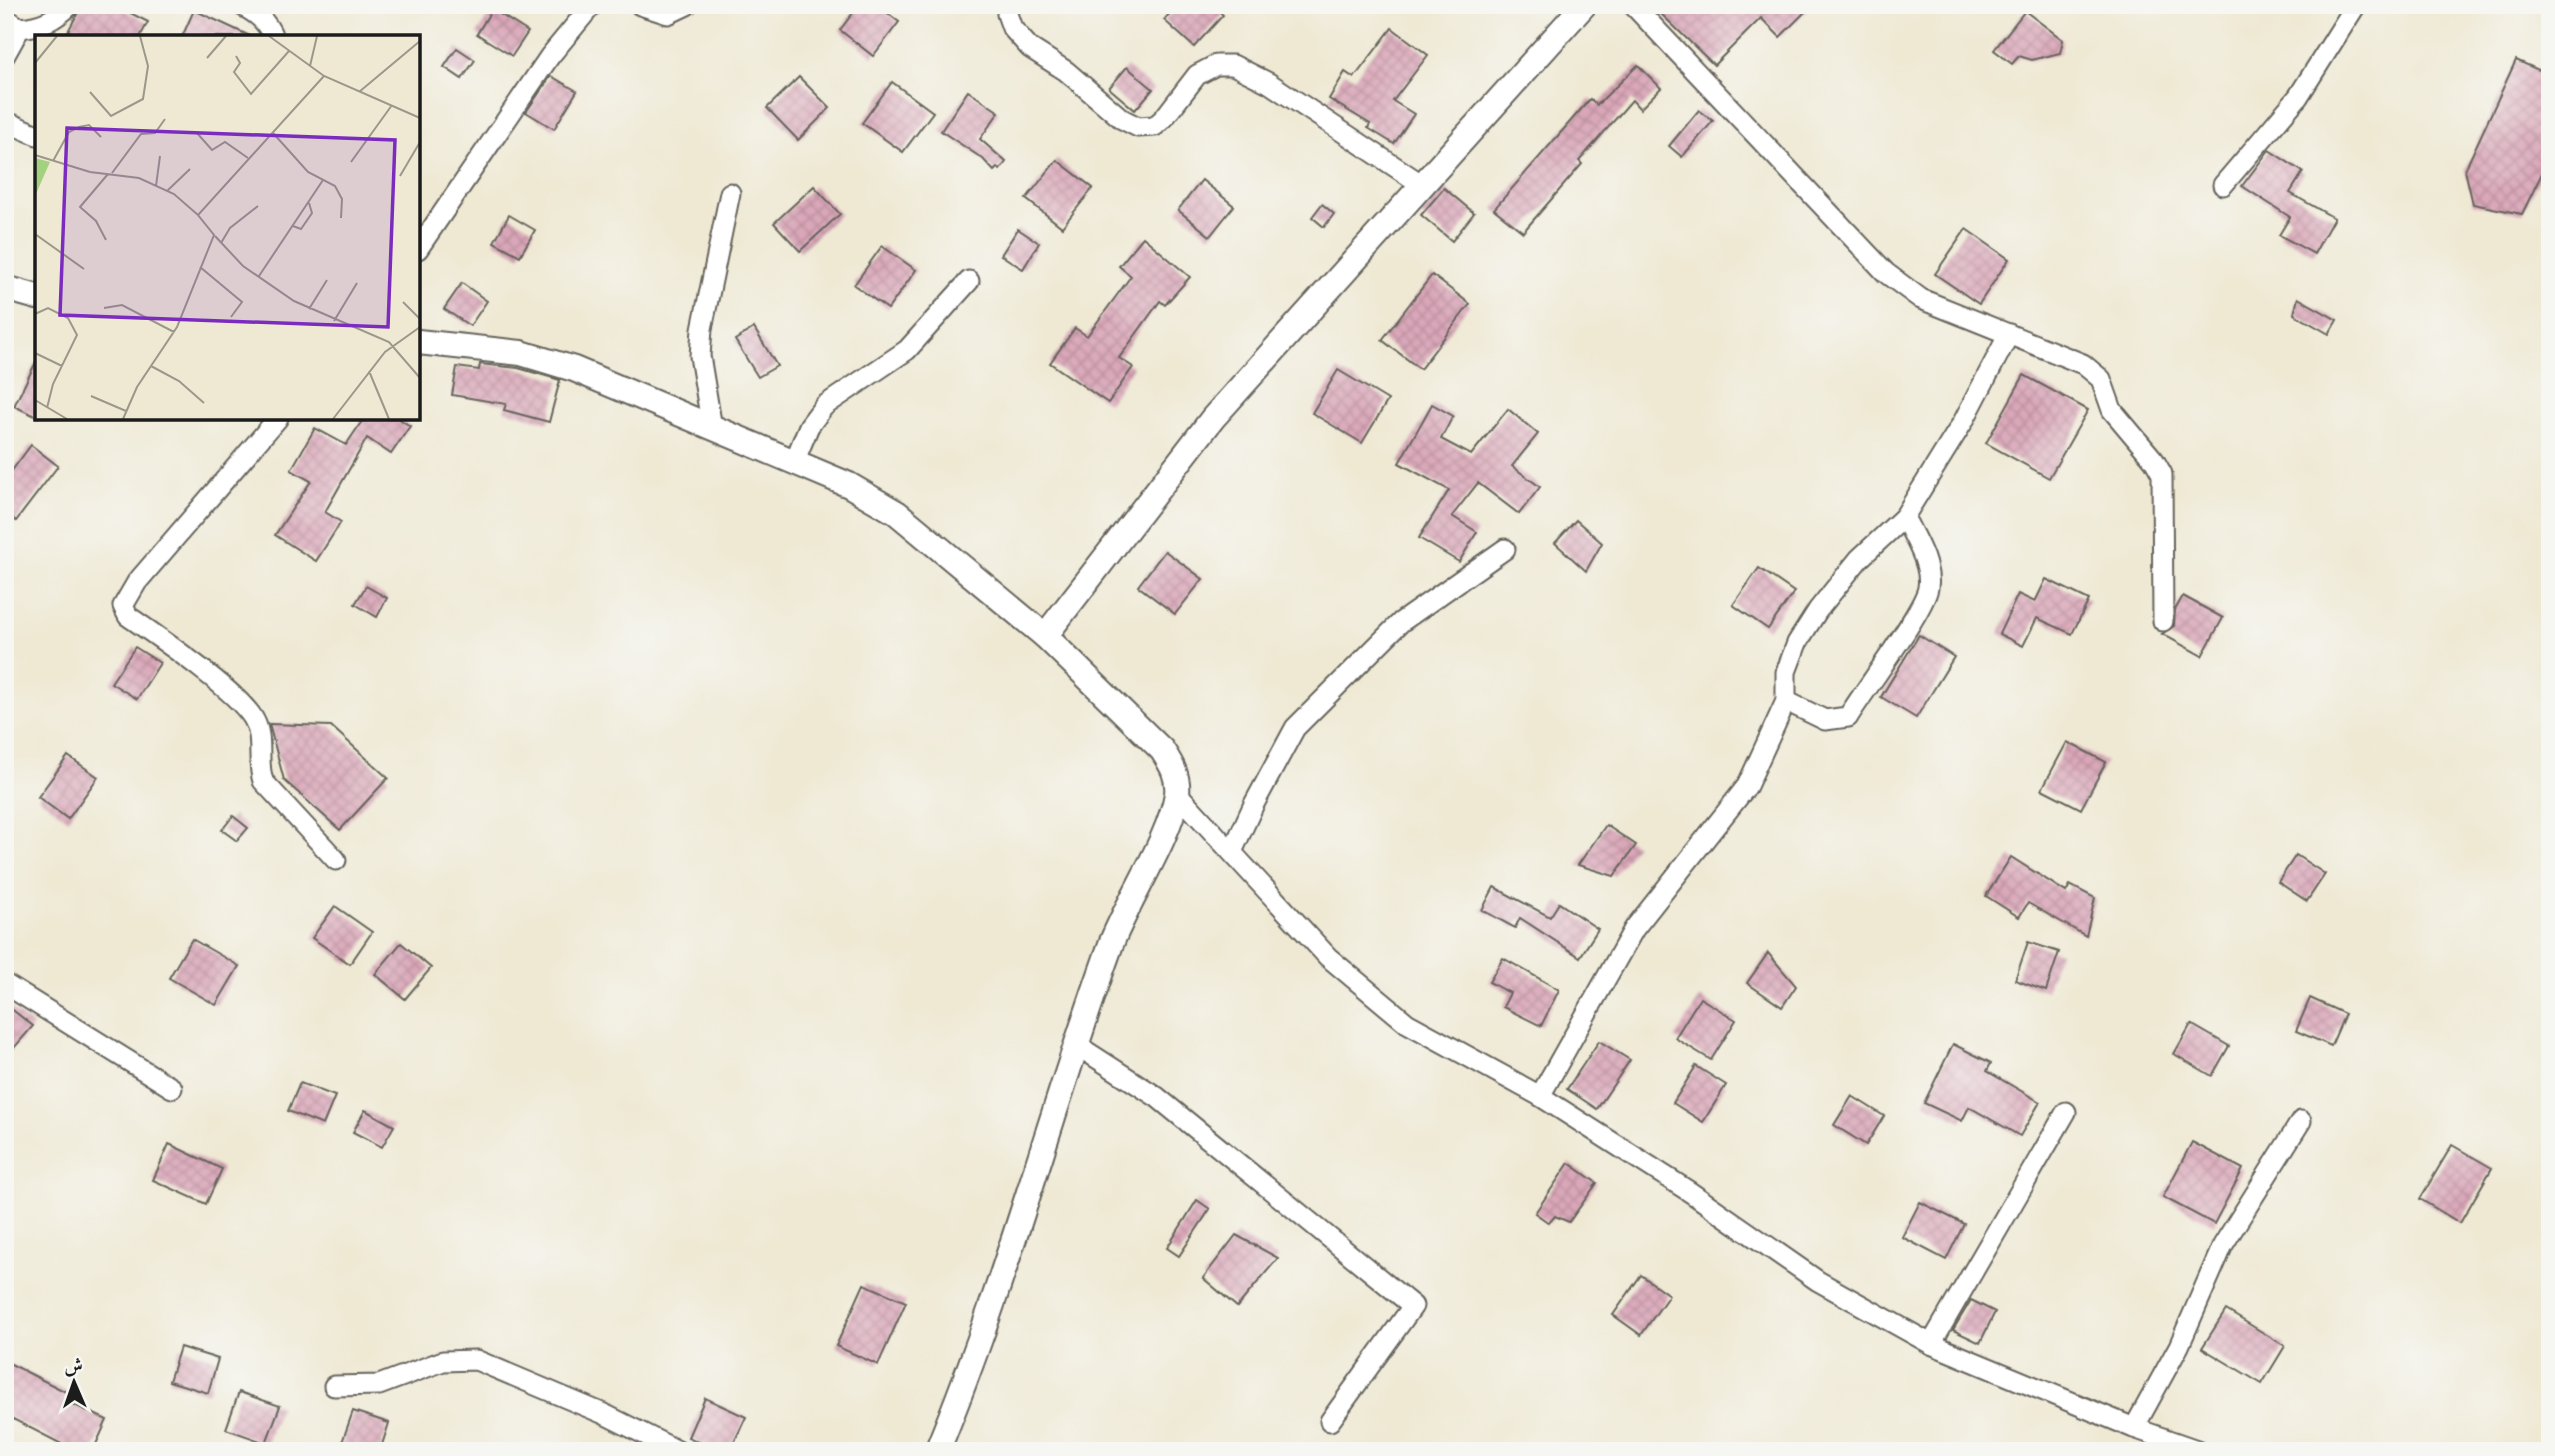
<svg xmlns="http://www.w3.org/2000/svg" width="2555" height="1456" viewBox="0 0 2555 1456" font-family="'Sorts Mill Goudy',Amiri,serif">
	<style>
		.building { fill: url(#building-cross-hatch) }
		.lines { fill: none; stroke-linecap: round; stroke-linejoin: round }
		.minor-casing { stroke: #66645c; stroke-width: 23 }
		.tertiary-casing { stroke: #66645c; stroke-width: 28 }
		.minor { stroke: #fff; stroke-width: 19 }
		.tertiary { stroke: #fff; stroke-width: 24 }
		.inset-road { fill: none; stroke: #9b978a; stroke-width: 2 }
		.view { fill: #7b2cbf; fill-opacity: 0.15; stroke: #7b2cbf; stroke-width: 3.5 }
		.inset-edge { fill: none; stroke: #1c1c1c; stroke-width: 3.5 }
	</style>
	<defs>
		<pattern id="building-cross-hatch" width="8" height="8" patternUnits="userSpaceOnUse" patternTransform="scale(1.75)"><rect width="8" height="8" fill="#daa7b9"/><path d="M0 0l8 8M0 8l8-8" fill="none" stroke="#ba8f9e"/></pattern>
	</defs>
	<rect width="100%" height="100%" fill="#f6f6f2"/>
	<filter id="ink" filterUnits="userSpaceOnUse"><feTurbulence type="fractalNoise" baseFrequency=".0143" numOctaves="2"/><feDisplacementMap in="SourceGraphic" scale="14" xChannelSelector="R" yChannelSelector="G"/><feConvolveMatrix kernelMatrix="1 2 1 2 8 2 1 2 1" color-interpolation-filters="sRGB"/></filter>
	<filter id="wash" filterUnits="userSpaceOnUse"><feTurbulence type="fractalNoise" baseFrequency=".00686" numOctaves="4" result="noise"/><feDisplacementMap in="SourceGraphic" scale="28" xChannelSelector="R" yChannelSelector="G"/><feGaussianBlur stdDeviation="1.57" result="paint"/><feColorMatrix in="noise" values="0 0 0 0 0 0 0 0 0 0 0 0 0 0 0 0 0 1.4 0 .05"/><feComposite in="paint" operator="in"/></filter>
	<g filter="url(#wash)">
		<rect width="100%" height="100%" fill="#efe9d4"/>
		<g id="blocks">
			<g class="building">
				<polygon points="82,5 115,5 148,22 140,37 65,37"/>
				<polygon points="859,5 877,5 899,22 873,56 840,30"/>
				<polygon points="1177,5 1213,5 1223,15 1194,47 1164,20"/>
				<polygon points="1652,5 1812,5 1780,37 1761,18 1714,65"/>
				<polygon points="492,9 528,32 512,56 477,34"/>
				<polygon points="194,10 252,37 182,37"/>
				<polygon points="2025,11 2063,40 2060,53 2032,60 2019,56 2012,64 1994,50"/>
				<polygon points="1392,28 1428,55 1393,101 1414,114 1394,144 1368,128 1370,124 1329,99 1345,72 1354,78"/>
				<polygon points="457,48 475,60 462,79 444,67"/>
				<polygon points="2516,60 2550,75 2550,157 2522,214 2473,204 2465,170"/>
				<polygon points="1638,65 1661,88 1640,109 1632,100 1579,161 1582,164 1523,232 1494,209 1590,99 1597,105"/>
				<polygon points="1127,67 1153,89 1135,110 1109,88"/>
				<polygon points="551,76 577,91 554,129 526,112"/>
				<polygon points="799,77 830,108 798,140 767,108"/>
				<polygon points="892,82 933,112 903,152 862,123"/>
				<polygon points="968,91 999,112 980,139 1006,162 1000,170 997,168 994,171 983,159 941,131"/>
				<polygon points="1699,110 1713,121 1682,157 1669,146"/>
				<polygon points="2269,150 2303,172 2290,193 2334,218 2314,254 2279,235 2290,217 2242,186"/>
				<polygon points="1057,160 1093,188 1062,227 1026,199"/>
				<polygon points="1202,180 1234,206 1210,236 1178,210"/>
				<polygon points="814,186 840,214 800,251 774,223"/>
				<polygon points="1444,188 1474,213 1452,241 1421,215"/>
				<polygon points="1322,204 1334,214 1324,227 1312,217"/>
				<polygon points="509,215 535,230 520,256 494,242"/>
				<polygon points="1018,229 1039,243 1023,269 1001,255"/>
				<polygon points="1966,229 2009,259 1979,304 1935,274"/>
				<polygon points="1143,237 1190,277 1165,305 1160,301 1119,358 1133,367 1108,403 1050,363 1075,328 1087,336 1131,276 1119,266"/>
				<polygon points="882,246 916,270 888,309 854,285"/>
				<polygon points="1432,275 1470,304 1420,369 1382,340"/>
				<polygon points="462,283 487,301 470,326 444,309"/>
				<polygon points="2298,298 2337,320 2329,334 2294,314"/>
				<polygon points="754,328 777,366 758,377 735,340"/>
				<polygon points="37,360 37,417 14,406"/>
				<polygon points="480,364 518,368 560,380 549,422 504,410 506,404 452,395 457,367 479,370"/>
				<polygon points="1338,370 1388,400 1362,443 1312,413"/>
				<polygon points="2024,375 2088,410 2049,478 1986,443"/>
				<polygon points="1432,404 1453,416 1441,439 1471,455 1508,409 1538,434 1512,466 1540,487 1519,514 1478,483 1452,516 1477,532 1459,562 1419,538 1449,490 1399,463"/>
				<polygon points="364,418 398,418 410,426 391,454 367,438 325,512 341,522 316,561 275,535 311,481 291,470 315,428 346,445"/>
				<polygon points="31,445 58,466 16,521 5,512 5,480"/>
				<polygon points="1576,520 1602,543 1586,571 1555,543"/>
				<polygon points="1165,551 1203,579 1175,614 1138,586"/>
				<polygon points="1759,568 1794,592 1768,629 1733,605"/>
				<polygon points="2046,579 2089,600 2072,634 2037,618 2023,646 1999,634 2018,594 2035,602"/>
				<polygon points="366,586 387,598 377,617 355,604"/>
				<polygon points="2183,596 2223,618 2202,656 2162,634 2174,626 2175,610"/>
				<polygon points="1919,635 1954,657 1916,718 1881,697"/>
				<polygon points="135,647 160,663 137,699 111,683"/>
				<polygon points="269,724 331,726 388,778 340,830 284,780"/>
				<polygon points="2067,742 2106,762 2081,809 2042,789"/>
				<polygon points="68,756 98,777 68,819 38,797"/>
				<polygon points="233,816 248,828 237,841 222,830"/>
				<polygon points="1606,825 1636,845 1614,876 1578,865"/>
				<polygon points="2296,855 2325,874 2307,901 2278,882"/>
				<polygon points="2011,857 2066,892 2070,885 2095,898 2086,936 2028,903 2019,917 1986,896"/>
				<polygon points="1494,887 1550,917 1559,903 1598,929 1580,957 1520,918 1515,928 1482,910"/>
				<polygon points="335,906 372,932 350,964 312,938"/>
				<polygon points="192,939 239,966 216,1005 169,978"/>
				<polygon points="2028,942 2059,952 2046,991 2015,980"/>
				<polygon points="401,943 431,968 405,999 375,974"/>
				<polygon points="1768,953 1796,986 1782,1007 1747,983"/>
				<polygon points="1503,958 1559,990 1541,1026 1503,1007 1510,993 1489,982"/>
				<polygon points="1700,998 1736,1020 1711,1060 1675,1038"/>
				<polygon points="2310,998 2345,1014 2331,1046 2296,1031"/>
				<polygon points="5,1004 33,1026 14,1048 5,1041"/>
				<polygon points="2191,1024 2229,1046 2212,1076 2174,1054"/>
				<polygon points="1599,1041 1630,1060 1597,1109 1567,1089"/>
				<polygon points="1953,1044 1991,1063 1987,1071 2040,1102 2020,1136 1969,1107 1962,1121 1924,1103"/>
				<polygon points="1696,1066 1726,1085 1703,1122 1673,1103"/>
				<polygon points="300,1083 335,1096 323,1125 288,1111"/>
				<polygon points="1852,1096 1884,1116 1866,1145 1834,1125"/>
				<polygon points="365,1110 394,1126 382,1147 353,1132"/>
				<polygon points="2192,1142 2243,1169 2214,1224 2163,1197"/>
				<polygon points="169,1144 222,1169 206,1204 153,1180"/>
				<polygon points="2452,1145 2492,1168 2460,1223 2420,1199"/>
				<polygon points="1569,1163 1597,1183 1569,1222 1555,1216 1549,1223 1535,1213"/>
				<polygon points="1197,1200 1210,1209 1179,1256 1167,1248"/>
				<polygon points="1920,1202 1964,1224 1946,1260 1902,1237"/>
				<polygon points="1236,1235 1278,1258 1237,1307 1203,1278"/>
				<polygon points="1641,1275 1669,1295 1641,1335 1613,1315"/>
				<polygon points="864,1284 906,1302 878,1365 836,1346"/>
				<polygon points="1971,1300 1995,1312 1980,1343 1953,1330"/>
				<polygon points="2226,1310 2285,1346 2262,1384 2202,1348"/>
				<polygon points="180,1347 218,1359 208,1393 169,1381"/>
				<polygon points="5,1361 68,1393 64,1400 107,1420 93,1451 75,1451 5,1415"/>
				<polygon points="239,1392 280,1406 266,1443 226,1429"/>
				<polygon points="705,1398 746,1417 730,1451 719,1451 688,1437"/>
				<polygon points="353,1411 389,1423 380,1451 339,1451"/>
			</g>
		</g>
	</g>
	<g filter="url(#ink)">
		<use href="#blocks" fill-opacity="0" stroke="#66645c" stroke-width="2"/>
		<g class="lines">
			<defs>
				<g id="minor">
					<path d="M241 5C257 14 266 20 273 37"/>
					<polyline points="640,5 668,14 687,5"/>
					<polyline points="1009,5 1007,14 1012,28 1030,48 1066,71 1122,119 1138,127 1155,126 1164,118 1197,75 1216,65 1233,65 1269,83 1421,184"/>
					<polyline points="1633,5 1886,273 1921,299 2083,364 2101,379 2112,410 2154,460 2162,474 2163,621"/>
					<path d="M5 18 20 28C41 26 55 20 70 5"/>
					<polyline points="5,55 20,28"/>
					<polyline points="5,121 37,135"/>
					<polyline points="2223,185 2298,97 2356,5"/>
					<polyline points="418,249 550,56 592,5"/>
					<path d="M278 418 137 582 123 606 128 616C158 637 235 689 253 718 265 737 256 761 263 781L336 860"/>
					<polyline points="712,428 700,356 702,329 730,193"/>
					<polyline points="795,460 809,426 824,406 907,350 969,281"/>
					<path d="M1786 701 1825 720 1848 717C1863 692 1924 611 1928 588 1932 565 1914 537 1904 517"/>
					<polyline points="1177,793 1328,957 1407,1023 1540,1096 1690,1192 1818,1281 1931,1344 2134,1428 2200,1451"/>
					<polyline points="1232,852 1254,804 1295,728 1401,622 1505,549"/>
					<polyline points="5,984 172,1088"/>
					<polyline points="1075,1044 1157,1097 1413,1306 1330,1421"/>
					<polyline points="1540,1096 1634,929 1747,786 1786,701 1786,672 1797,643 1818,610 1859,559 1904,517 1963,422 2009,334"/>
					<polyline points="1931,1344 2066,1112"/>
					<polyline points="334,1386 379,1385 443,1361 476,1360 604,1414 678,1451"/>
					<polyline points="2134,1428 2179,1346 2223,1245 2301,1121"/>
				</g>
				<g id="tertiary">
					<polyline points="5,288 37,297"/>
					<polyline points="418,342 521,353 574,369 849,485 897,513 1045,636"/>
					<path d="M937 1451C1006 1285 1050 1112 1111 944 1128 900 1170 838 1177 794 1179 776 1171 764 1162 750L1045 636 1213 418 1584 5"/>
				</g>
			</defs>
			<use href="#minor" class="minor-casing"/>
			<use href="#tertiary" class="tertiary-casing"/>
			<use href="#minor" class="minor"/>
			<use href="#tertiary" class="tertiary"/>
		</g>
	</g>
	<g transform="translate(35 35)">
		<rect width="385" height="385" fill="#efe9d4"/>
		<path d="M0 123 15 127 1 159 0 158Z" fill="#a4d17f"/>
		<path class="inset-road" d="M234 1 289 41 385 83M201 21 205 28 199 37 216 59 254 16M172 23 191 1M0 28 22 1M275 31 282 1M55 57 76 81 108 64 113 31 105 1M324 57 385 6M162 98 177 115 190 107 213 123M238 98 273 137 300 151 307 164 306 183M0 120 55 137 104 143 139 159 163 180M18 126 34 97 44 92 54 90 66 102M316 127 357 70M77 138 106 99 120 98 130 84M365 141 385 107M121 151 125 121M132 156 155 134M258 191 266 194 277 178 274 168M0 199 49 234M180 201 208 231 259 266 354 307 385 343M71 205 61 186 45 172 73 139M186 208 195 193 223 171M165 232 207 267 196 282M224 241 288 145M368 267 385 284M69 273 87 270 139 297M274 274 292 245M0 279 13 273 33 283 42 300 18 349 12 373M299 286 322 248M0 318 27 331M116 331 144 346 169 368M334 336 354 384M56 361 91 376M0 365 32 384M88 384 102 352 142 292 179 200 163 180 289 41M298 384 350 317 385 292"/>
		<path class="view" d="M32 93 360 105 353 292 25 280Z"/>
		<rect width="385" height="385" class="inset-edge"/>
	</g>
	<rect width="2555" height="1456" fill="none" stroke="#f6f6f2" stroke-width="28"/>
	<g transform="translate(74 1382) rotate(358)" stroke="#f6f6f2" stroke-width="5" paint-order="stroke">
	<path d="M0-5L12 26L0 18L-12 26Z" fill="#1c1c1c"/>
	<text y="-10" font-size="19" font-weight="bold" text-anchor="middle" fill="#1c1c1c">ش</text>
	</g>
</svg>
